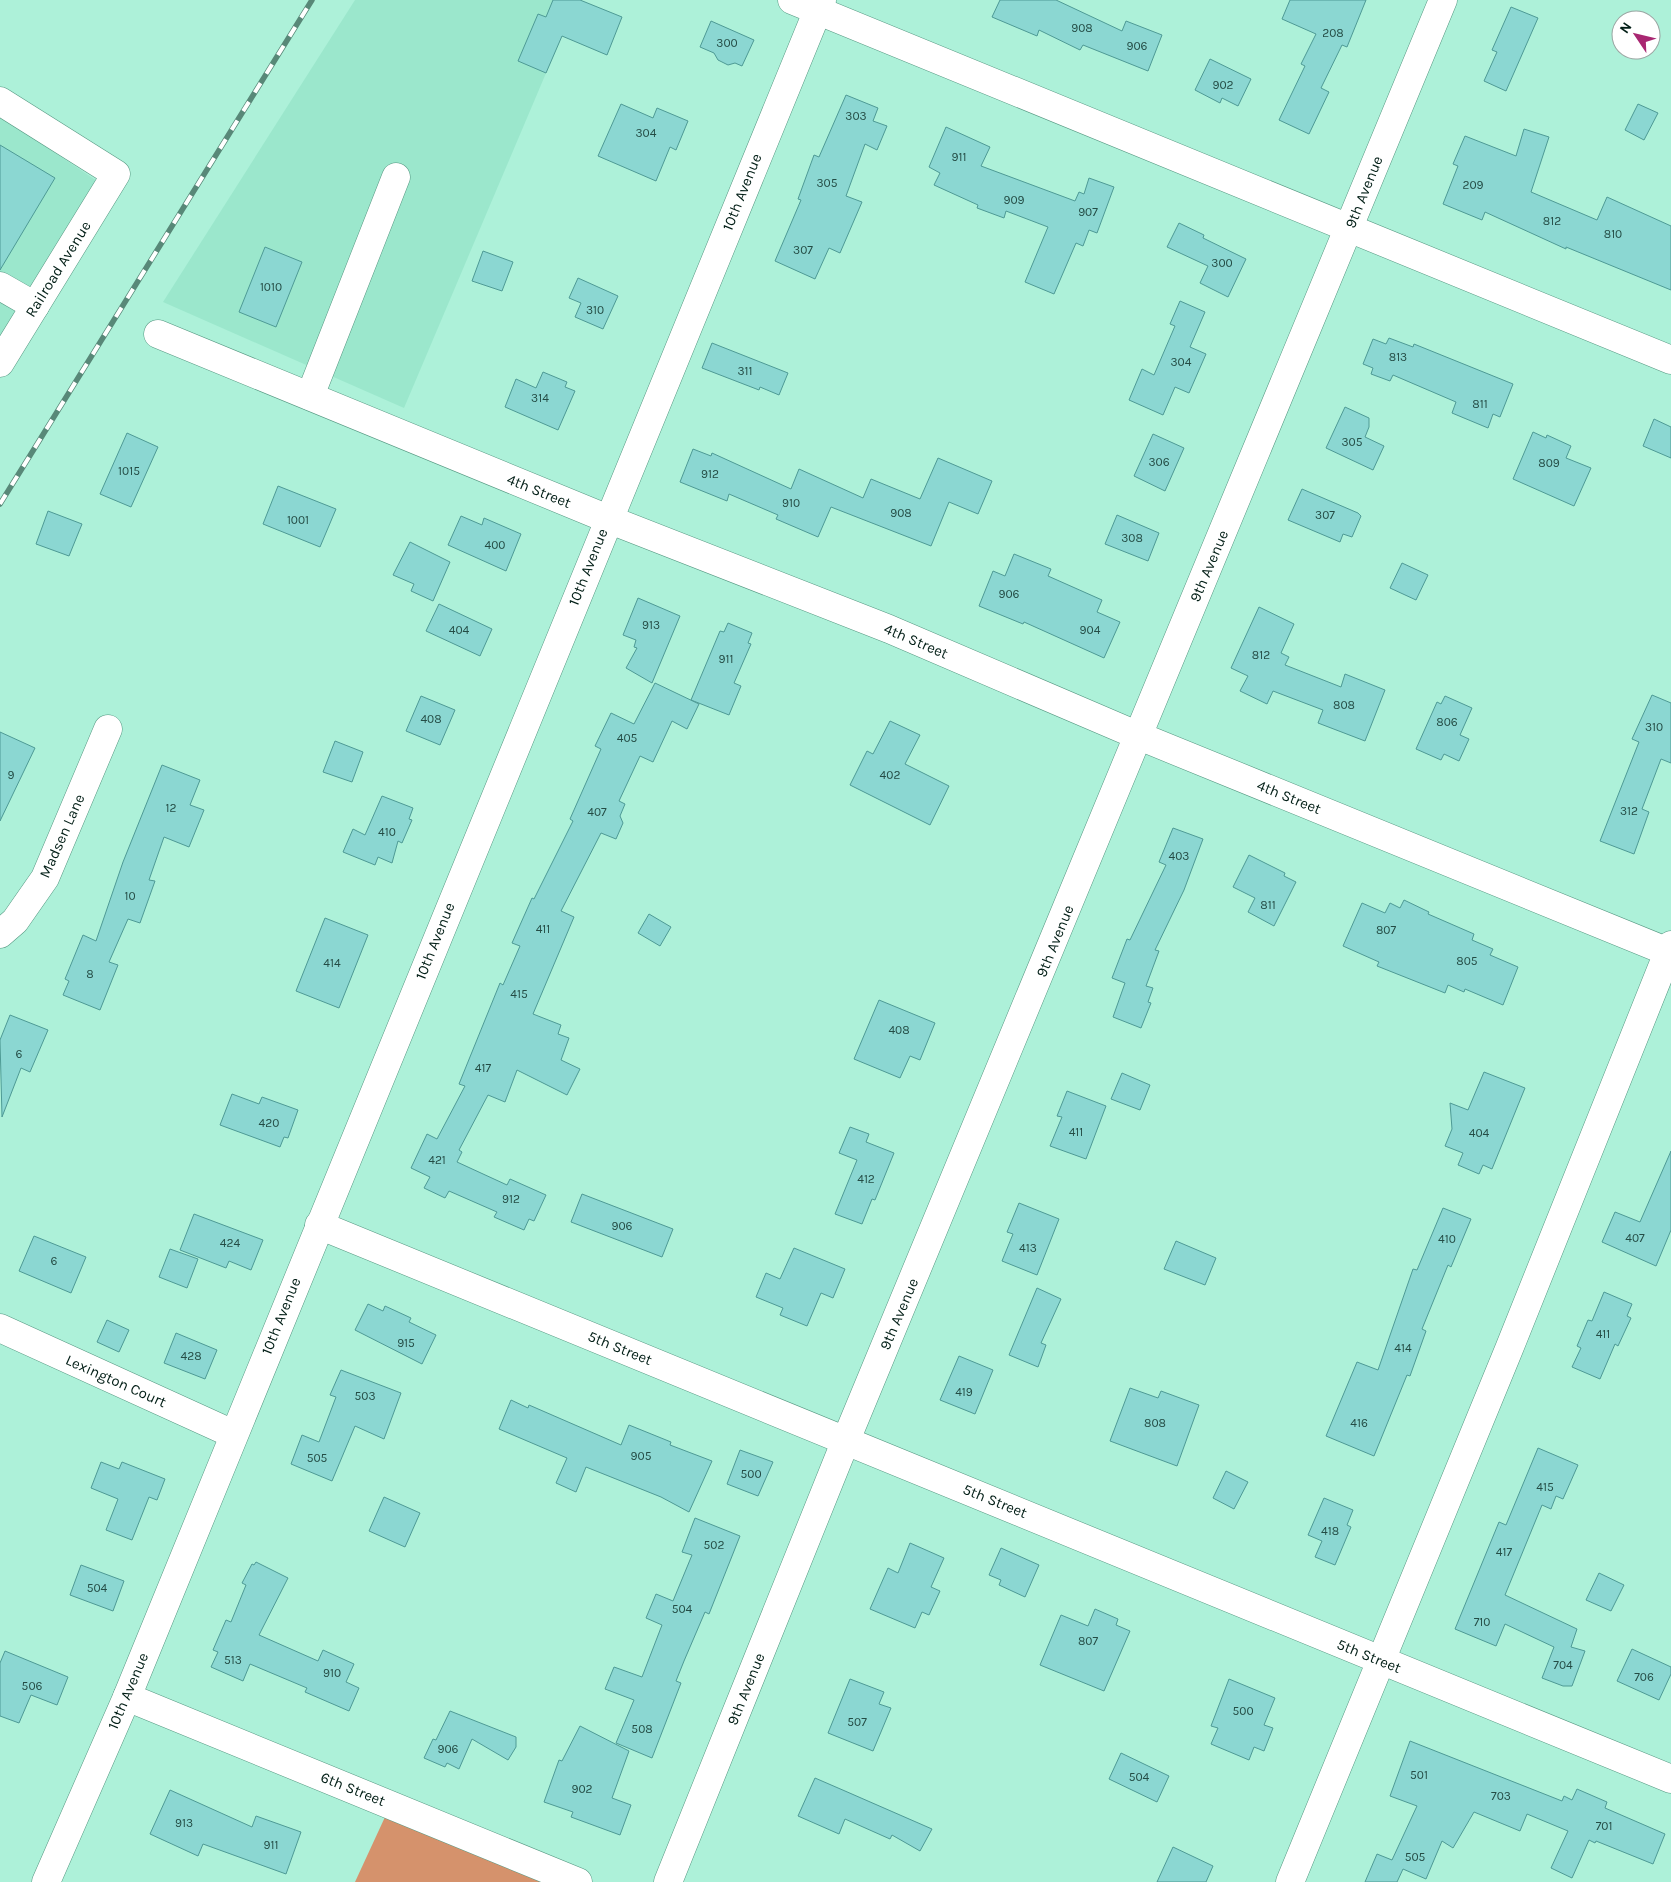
<svg xmlns="http://www.w3.org/2000/svg" width="1671" height="1882" viewBox="0 0 1671 1882" font-family="Karla,sans-serif">
	<style>
		.built { fill: #9be7cc }
		.forest { fill: #d5926c }
		.building { fill: #8bd7d2; stroke: #4e9a95 }
		.lines { fill: none; stroke-linecap: round; stroke-linejoin: round }
		.minor-casing { stroke: #569882; stroke-width: 29 }
		.minor { stroke: #fff; stroke-width: 28 }
		.rail-casing { stroke: #588878; stroke-width: 5.5 }
		.rail { stroke: #fff; stroke-width: 4; stroke-dasharray: 11; stroke-linecap: butt }
		.labels { text-anchor: middle; dominant-baseline: central; stroke-width: 5; stroke-linejoin: round; paint-order: stroke }
		.number-label { font-size: 12px; fill: #244c45 }
		.street-label { font-size: 15px; fill: #021e16; stroke: #fff }
	</style>
	<rect width="100%" height="100%" fill="#adf1d9"/>
	<g class="built">
		<polygon points="355,0 577,0 404,408 163,302"/>
		<polygon points="0,116 100,183 0,342"/>
	</g>
	<polygon class="forest" points="385,1817 548,1882 355,1882"/>
	<g class="building">
		<polygon points="553,0 580,0 622,17 607,55 562,36 546,73 518,61 538,14 546,17"/>
		<polygon points="1000,0 1056,0 1122,31 1126,21 1162,35 1148,71 1083,45 1080,50 1039,30 1037,36 992,17"/>
		<polygon points="1290,0 1366,0 1347,47 1342,45 1321,88 1329,92 1309,134 1279,120 1305,66 1301,64 1316,34 1282,19"/>
		<polygon points="1511,7 1538,18 1506,91 1484,81 1497,52 1492,50"/>
		<polygon points="711,21 754,40 742,66 735,63 728,65 718,60 714,53 700,47"/>
		<polygon points="1210,59 1251,79 1238,106 1222,98 1220,103 1195,90"/>
		<polygon points="846,95 878,108 873,121 887,126 877,150 865,144 846,196 862,202 840,253 829,248 815,279 775,261 801,200 798,199 814,155 819,157"/>
		<polygon points="621,104 653,118 657,108 688,121 676,150 670,147 656,181 598,156"/>
		<polygon points="1638,104 1658,113 1644,140 1625,130"/>
		<polygon points="946,127 990,147 981,166 1075,201 1079,192 1084,194 1089,178 1114,187 1097,233 1089,230 1083,246 1076,243 1054,294 1025,282 1048,227 1006,211 1004,218 977,208 978,205 934,185 940,173 929,167"/>
		<polygon points="1524,129 1549,137 1531,192 1597,220 1607,197 1671,226 1671,290 1566,247 1566,249 1485,212 1482,220 1443,204 1458,166 1453,164 1465,136 1516,156"/>
		<polygon points="0,145 55,178 0,270"/>
		<polygon points="1179,223 1204,235 1203,238 1246,259 1228,297 1200,283 1208,266 1167,247"/>
		<polygon points="265,247 302,262 276,327 239,312"/>
		<polygon points="483,251 513,262 502,291 472,281"/>
		<polygon points="578,278 618,296 603,329 575,317 581,303 569,298"/>
		<polygon points="1180,301 1205,312 1190,347 1206,354 1189,393 1175,387 1163,415 1129,400 1142,369 1154,375 1175,326 1170,324"/>
		<polygon points="1389,338 1413,347 1414,344 1513,384 1500,417 1493,414 1488,428 1452,413 1456,402 1393,375 1390,381 1371,374 1373,368 1363,364 1373,339 1386,344"/>
		<polygon points="712,343 788,373 779,395 760,387 759,390 702,368"/>
		<polygon points="543,372 567,382 565,387 575,391 558,430 505,407 516,379 536,388"/>
		<polygon points="1345,407 1369,418 1369,427 1365,437 1384,446 1373,470 1326,448"/>
		<polygon points="1654,419 1671,427 1671,458 1643,446"/>
		<polygon points="1533,432 1546,438 1547,435 1571,446 1566,458 1591,468 1574,506 1513,479"/>
		<polygon points="127,433 158,447 131,507 100,494"/>
		<polygon points="1153,434 1184,448 1165,491 1134,476"/>
		<polygon points="693,449 711,456 712,453 791,489 799,469 863,498 871,479 920,499 938,458 992,481 978,514 949,502 931,546 831,507 818,537 776,519 778,515 729,494 727,501 680,482"/>
		<polygon points="278,486 336,509 320,547 263,524"/>
		<polygon points="1302,489 1358,513 1361,516 1352,537 1343,534 1340,542 1288,520"/>
		<polygon points="48,511 82,524 69,556 36,544"/>
		<polygon points="1117,515 1159,533 1148,561 1105,544"/>
		<polygon points="461,516 482,525 484,518 521,534 506,571 448,545"/>
		<polygon points="410,542 450,562 433,601 411,591 414,584 393,575"/>
		<polygon points="1014,554 1051,569 1048,576 1102,600 1097,612 1120,622 1104,658 1024,622 1023,624 979,606 993,571 1005,576"/>
		<polygon points="1402,563 1428,575 1416,600 1390,588"/>
		<polygon points="638,598 680,616 652,683 626,668 637,648 634,647 636,640 623,635"/>
		<polygon points="439,604 492,629 480,656 426,631"/>
		<polygon points="1259,607 1294,624 1281,653 1289,657 1285,665 1341,687 1345,674 1385,690 1365,741 1318,723 1323,710 1273,691 1267,704 1240,691 1248,676 1231,668"/>
		<polygon points="728,623 752,633 748,643 751,644 734,683 741,686 729,715 691,700 720,631 724,632"/>
		<polygon points="655,683 699,704 687,729 672,721 653,762 640,756 619,801 625,804 620,816 623,823 616,839 601,833 561,911 574,917 533,1014 561,1025 558,1034 569,1038 561,1060 580,1069 567,1095 517,1070 505,1102 488,1095 459,1150 462,1152 457,1162 507,1185 510,1179 546,1195 534,1221 529,1219 524,1230 494,1217 497,1212 449,1191 445,1198 424,1188 430,1177 411,1168 427,1134 437,1139 465,1086 459,1084 500,983 503,985 520,946 512,943 532,898 534,899 573,821 570,819 601,749 595,746 611,713 634,724"/>
		<polygon points="1652,695 1671,703 1671,763 1661,759 1642,809 1649,812 1634,854 1600,841 1639,742 1632,739"/>
		<polygon points="421,696 455,710 440,745 406,731"/>
		<polygon points="1445,696 1472,708 1460,735 1469,739 1459,761 1444,754 1441,760 1416,749 1437,702 1441,704"/>
		<polygon points="890,721 920,735 905,764 949,786 930,825 850,785 867,751 873,754"/>
		<polygon points="0,732 35,748 0,821"/>
		<polygon points="335,741 363,752 352,782 323,772"/>
		<polygon points="162,765 200,780 190,805 204,810 189,847 164,837 149,880 155,881 140,923 128,919 109,962 118,965 100,1010 63,995 69,981 65,979 83,935 96,941 123,862"/>
		<polygon points="382,796 413,808 409,819 412,820 402,843 398,841 392,863 378,857 375,865 343,852 353,829 365,835"/>
		<polygon points="1173,828 1203,839 1184,890 1155,950 1159,951 1146,986 1153,988 1148,1002 1151,1003 1141,1028 1113,1017 1125,983 1112,978 1127,939 1130,940 1166,865 1159,862"/>
		<polygon points="1249,855 1285,873 1284,876 1296,882 1274,926 1248,912 1255,898 1233,887"/>
		<polygon points="1404,900 1429,912 1428,914 1474,934 1472,940 1493,949 1490,955 1518,967 1503,1005 1465,989 1464,992 1448,985 1445,993 1377,966 1379,962 1343,946 1362,903 1385,913 1390,903 1400,908"/>
		<polygon points="649,914 671,927 660,946 638,933"/>
		<polygon points="325,918 368,935 339,1008 296,991"/>
		<polygon points="879,1000 935,1023 920,1060 910,1056 900,1078 854,1059"/>
		<polygon points="10,1015 48,1030 30,1072 21,1068 2,1117 0,1040"/>
		<polygon points="1484,1072 1525,1088 1492,1169 1483,1165 1479,1174 1458,1165 1463,1153 1445,1146 1452,1129 1450,1103 1468,1110"/>
		<polygon points="1122,1073 1150,1085 1140,1110 1111,1099"/>
		<polygon points="1067,1091 1106,1106 1086,1159 1050,1146 1062,1117 1057,1116"/>
		<polygon points="232,1094 259,1104 262,1097 298,1110 288,1138 284,1137 280,1147 220,1125"/>
		<polygon points="850,1127 869,1134 866,1142 894,1153 875,1200 872,1199 862,1224 835,1214 857,1160 839,1153"/>
		<polygon points="1671,1151 1671,1230 1656,1266 1602,1242 1615,1212 1640,1222"/>
		<polygon points="582,1194 673,1229 662,1257 571,1222"/>
		<polygon points="1019,1203 1059,1219 1037,1275 1002,1261 1013,1234 1007,1232"/>
		<polygon points="1443,1208 1471,1219 1451,1267 1448,1265 1422,1329 1426,1331 1410,1376 1407,1375 1374,1456 1326,1436 1357,1362 1378,1370 1413,1269 1417,1270"/>
		<polygon points="194,1214 263,1240 251,1270 229,1261 226,1268 180,1250"/>
		<polygon points="34,1236 86,1257 71,1293 19,1271"/>
		<polygon points="1176,1241 1216,1258 1205,1285 1164,1269"/>
		<polygon points="794,1248 845,1269 833,1298 821,1293 807,1326 780,1315 783,1308 756,1297 766,1273 780,1279"/>
		<polygon points="170,1249 198,1259 187,1288 159,1277"/>
		<polygon points="1037,1288 1061,1299 1041,1343 1046,1345 1038,1367 1009,1355"/>
		<polygon points="1604,1292 1632,1304 1627,1316 1631,1318 1618,1346 1615,1344 1600,1379 1572,1367 1581,1348 1577,1346 1588,1320 1592,1321"/>
		<polygon points="368,1304 383,1311 385,1306 411,1318 409,1322 436,1335 422,1364 355,1330"/>
		<polygon points="107,1320 129,1330 119,1352 97,1342"/>
		<polygon points="176,1333 217,1350 205,1379 164,1363"/>
		<polygon points="959,1356 993,1370 975,1414 940,1400"/>
		<polygon points="341,1370 401,1393 384,1439 355,1426 332,1481 291,1464 302,1435 319,1442 336,1397 330,1395"/>
		<polygon points="1130,1388 1158,1398 1161,1391 1199,1405 1177,1466 1110,1441"/>
		<polygon points="511,1400 528,1408 529,1405 621,1445 629,1425 671,1442 670,1445 712,1461 689,1512 661,1497 586,1467 576,1492 556,1483 567,1458 499,1429"/>
		<polygon points="1538,1448 1578,1465 1563,1499 1556,1496 1551,1509 1542,1505 1505,1595 1577,1629 1571,1647 1585,1651 1572,1686 1563,1686 1542,1678 1554,1647 1505,1624 1496,1646 1455,1629 1499,1522 1506,1525"/>
		<polygon points="740,1450 773,1462 758,1496 727,1484"/>
		<polygon points="101,1462 119,1469 122,1462 165,1479 157,1500 149,1497 132,1540 106,1530 118,1499 91,1488"/>
		<polygon points="1226,1471 1248,1482 1234,1509 1213,1498"/>
		<polygon points="384,1497 420,1513 405,1547 369,1531"/>
		<polygon points="1324,1498 1353,1510 1347,1525 1351,1527 1335,1565 1315,1557 1322,1541 1308,1535"/>
		<polygon points="695,1518 740,1536 709,1614 705,1612 684,1661 676,1681 681,1683 652,1758 616,1743 634,1700 605,1689 614,1667 642,1677 662,1625 646,1618 656,1594 673,1601 692,1555 682,1552"/>
		<polygon points="910,1543 944,1558 931,1587 940,1591 929,1615 922,1612 915,1628 870,1609 888,1568 898,1573"/>
		<polygon points="1001,1548 1039,1565 1025,1597 999,1585 1001,1580 989,1575"/>
		<polygon points="256,1562 288,1578 259,1635 318,1661 323,1650 354,1664 346,1682 359,1688 349,1711 305,1692 307,1688 250,1664 243,1681 211,1667 218,1652 213,1650 226,1620 231,1622 246,1585 242,1583 252,1564 254,1565"/>
		<polygon points="81,1565 124,1581 113,1611 70,1595"/>
		<polygon points="1599,1573 1624,1585 1611,1611 1586,1600"/>
		<polygon points="1095,1609 1118,1619 1116,1625 1130,1631 1104,1691 1040,1665 1061,1615 1088,1626"/>
		<polygon points="1632,1649 1671,1667 1671,1674 1659,1700 1617,1681"/>
		<polygon points="5,1651 68,1677 57,1705 31,1695 19,1723 0,1716 0,1663"/>
		<polygon points="850,1679 884,1692 879,1704 891,1708 873,1751 828,1733"/>
		<polygon points="1229,1679 1275,1698 1264,1725 1273,1728 1264,1751 1254,1747 1249,1760 1211,1744 1218,1728 1211,1726"/>
		<polygon points="450,1711 516,1737 516,1747 508,1760 472,1739 459,1769 447,1763 445,1767 424,1758 433,1739 436,1740"/>
		<polygon points="580,1726 629,1751 612,1798 631,1805 620,1835 571,1817 573,1812 544,1802 559,1760 562,1761"/>
		<polygon points="1410,1741 1562,1801 1564,1796 1572,1800 1577,1789 1607,1802 1605,1808 1665,1834 1653,1864 1596,1841 1595,1843 1589,1840 1572,1878 1551,1868 1568,1831 1527,1814 1520,1831 1474,1812 1453,1848 1442,1841 1426,1879 1403,1869 1397,1882 1365,1882 1377,1854 1392,1860 1417,1806 1390,1796"/>
		<polygon points="1121,1753 1169,1776 1157,1802 1109,1779"/>
		<polygon points="815,1778 845,1791 932,1829 920,1851 892,1835 890,1839 845,1819 839,1834 798,1816"/>
		<polygon points="170,1790 252,1827 256,1816 301,1832 286,1874 203,1844 198,1856 150,1834"/>
		<polygon points="1173,1847 1213,1866 1206,1882 1157,1882"/>
	</g>
	<g class="lines">
		<defs>
			<g id="minor">
				<polyline points="792,0 1671,360"/>
				<polyline points="0,101 116,174 0,363"/>
				<polyline points="0,286 35,306"/>
				<polyline points="158,334 608,519 889,629 1139,736 1671,953"/>
				<polyline points="310,396 396,177"/>
				<polyline points="0,934 15,921 45,878 108,729"/>
				<polyline points="319,1225 1671,1779"/>
				<polyline points="0,1328 233,1434"/>
				<polyline points="127,1697 578,1882"/>
				<polyline points="46,1882 127,1697 822,0"/>
				<polyline points="668,1882 846,1440 1443,0"/>
				<polyline points="1290,1882 1509,1349 1671,945"/>
			</g>
		</defs>
		<use href="#minor" class="minor-casing"/>
		<use href="#minor" class="minor"/>
		<defs>
			<polyline id="rail" points="0,504 312,0"/>
		</defs>
		<use href="#rail" class="rail-casing"/>
		<use href="#rail" class="rail"/>
	</g>
	<g class="labels">
		<g class="number-label">
			<text x="1082" y="28">908</text>
			<text x="1333" y="33">208</text>
			<text x="727" y="43">300</text>
			<text x="1137" y="46">906</text>
			<text x="1223" y="85">902</text>
			<text x="856" y="116">303</text>
			<text x="646" y="133">304</text>
			<text x="959" y="157">911</text>
			<text x="827" y="183">305</text>
			<text x="1473" y="185">209</text>
			<text x="1014" y="200">909</text>
			<text x="1088" y="212">907</text>
			<text x="1552" y="221">812</text>
			<text x="1613" y="234">810</text>
			<text x="803" y="250">307</text>
			<text x="1222" y="263">300</text>
			<text x="271" y="287">1010</text>
			<text x="595" y="310">310</text>
			<text x="1398" y="357">813</text>
			<text x="1181" y="362">304</text>
			<text x="745" y="371">311</text>
			<text x="540" y="398">314</text>
			<text x="1480" y="404">811</text>
			<text x="1352" y="442">305</text>
			<text x="1159" y="462">306</text>
			<text x="1549" y="463">809</text>
			<text x="129" y="471">1015</text>
			<text x="710" y="474">912</text>
			<text x="791" y="503">910</text>
			<text x="901" y="513">908</text>
			<text x="1325" y="515">307</text>
			<text x="298" y="520">1001</text>
			<text x="1132" y="538">308</text>
			<text x="495" y="545">400</text>
			<text x="1009" y="594">906</text>
			<text x="651" y="625">913</text>
			<text x="459" y="630">404</text>
			<text x="1090" y="630">904</text>
			<text x="1261" y="655">812</text>
			<text x="726" y="659">911</text>
			<text x="1344" y="705">808</text>
			<text x="431" y="719">408</text>
			<text x="1447" y="722">806</text>
			<text x="1654" y="727">310</text>
			<text x="627" y="738">405</text>
			<text x="11" y="775">9</text>
			<text x="890" y="775">402</text>
			<text x="171" y="808">12</text>
			<text x="1629" y="811">312</text>
			<text x="597" y="812">407</text>
			<text x="387" y="832">410</text>
			<text x="1179" y="856">403</text>
			<text x="130" y="896">10</text>
			<text x="1268" y="905">811</text>
			<text x="543" y="929">411</text>
			<text x="1386" y="930">807</text>
			<text x="1467" y="961">805</text>
			<text x="332" y="963">414</text>
			<text x="90" y="974">8</text>
			<text x="519" y="994">415</text>
			<text x="899" y="1030">408</text>
			<text x="19" y="1054">6</text>
			<text x="483" y="1068">417</text>
			<text x="269" y="1123">420</text>
			<text x="1076" y="1132">411</text>
			<text x="1479" y="1133">404</text>
			<text x="437" y="1160">421</text>
			<text x="866" y="1179">412</text>
			<text x="511" y="1199">912</text>
			<text x="622" y="1226">906</text>
			<text x="1635" y="1238">407</text>
			<text x="1447" y="1239">410</text>
			<text x="230" y="1243">424</text>
			<text x="1028" y="1248">413</text>
			<text x="54" y="1261">6</text>
			<text x="1603" y="1334">411</text>
			<text x="406" y="1343">915</text>
			<text x="1403" y="1348">414</text>
			<text x="191" y="1356">428</text>
			<text x="964" y="1392">419</text>
			<text x="365" y="1396">503</text>
			<text x="1155" y="1423">808</text>
			<text x="1359" y="1423">416</text>
			<text x="641" y="1456">905</text>
			<text x="317" y="1458">505</text>
			<text x="751" y="1474">500</text>
			<text x="1545" y="1487">415</text>
			<text x="1330" y="1531">418</text>
			<text x="714" y="1545">502</text>
			<text x="1504" y="1552">417</text>
			<text x="97" y="1588">504</text>
			<text x="682" y="1609">504</text>
			<text x="1482" y="1622">710</text>
			<text x="1088" y="1641">807</text>
			<text x="233" y="1660">513</text>
			<text x="1563" y="1665">704</text>
			<text x="332" y="1673">910</text>
			<text x="1644" y="1677">706</text>
			<text x="32" y="1686">506</text>
			<text x="1243" y="1711">500</text>
			<text x="857" y="1722">507</text>
			<text x="642" y="1729">508</text>
			<text x="448" y="1749">906</text>
			<text x="1419" y="1775">501</text>
			<text x="1139" y="1777">504</text>
			<text x="582" y="1789">902</text>
			<text x="1501" y="1796">703</text>
			<text x="184" y="1823">913</text>
			<text x="1604" y="1826">701</text>
			<text x="271" y="1845">911</text>
			<text x="1415" y="1857">505</text>
		</g>
		<g class="street-label">
			<text transform="translate(742 192) rotate(-68)">10th Avenue</text>
			<text transform="translate(1364 192) rotate(-68)">9th Avenue</text>
			<text transform="translate(58 269) rotate(-58)">Railroad Avenue</text>
			<text transform="translate(539 491) rotate(22)">4th Street</text>
			<text transform="translate(1209 566) rotate(-67)">9th Avenue</text>
			<text transform="translate(588 567) rotate(-68)">10th Avenue</text>
			<text transform="translate(916 641) rotate(23)">4th Street</text>
			<text transform="translate(1289 797) rotate(22)">4th Street</text>
			<text transform="translate(62 836) rotate(-66)">Madsen Lane</text>
			<text transform="translate(435 941) rotate(-68)">10th Avenue</text>
			<text transform="translate(1055 941) rotate(-68)">9th Avenue</text>
			<text transform="translate(899 1314) rotate(-67)">9th Avenue</text>
			<text transform="translate(281 1316) rotate(-68)">10th Avenue</text>
			<text transform="translate(620 1348) rotate(22)">5th Street</text>
			<text transform="translate(116 1381) rotate(24)">Lexington Court</text>
			<text transform="translate(995 1501) rotate(22)">5th Street</text>
			<text transform="translate(1369 1656) rotate(22)">5th Street</text>
			<text transform="translate(746 1689) rotate(-68)">9th Avenue</text>
			<text transform="translate(128 1691) rotate(-67)">10th Avenue</text>
			<text transform="translate(353 1789) rotate(22)">6th Street</text>
		</g>
	</g>
	<g transform="translate(1636 35) rotate(305)"><circle r="24" fill="#ffffff" stroke="#9aa5a2"/>
	<path d="M0-4L9 19L0 12L-9 19Z" fill="#a92772"/>
	<text y="-8" font-size="14" font-weight="bold" text-anchor="middle" fill="#021e16">N</text>
	</g>
</svg>
